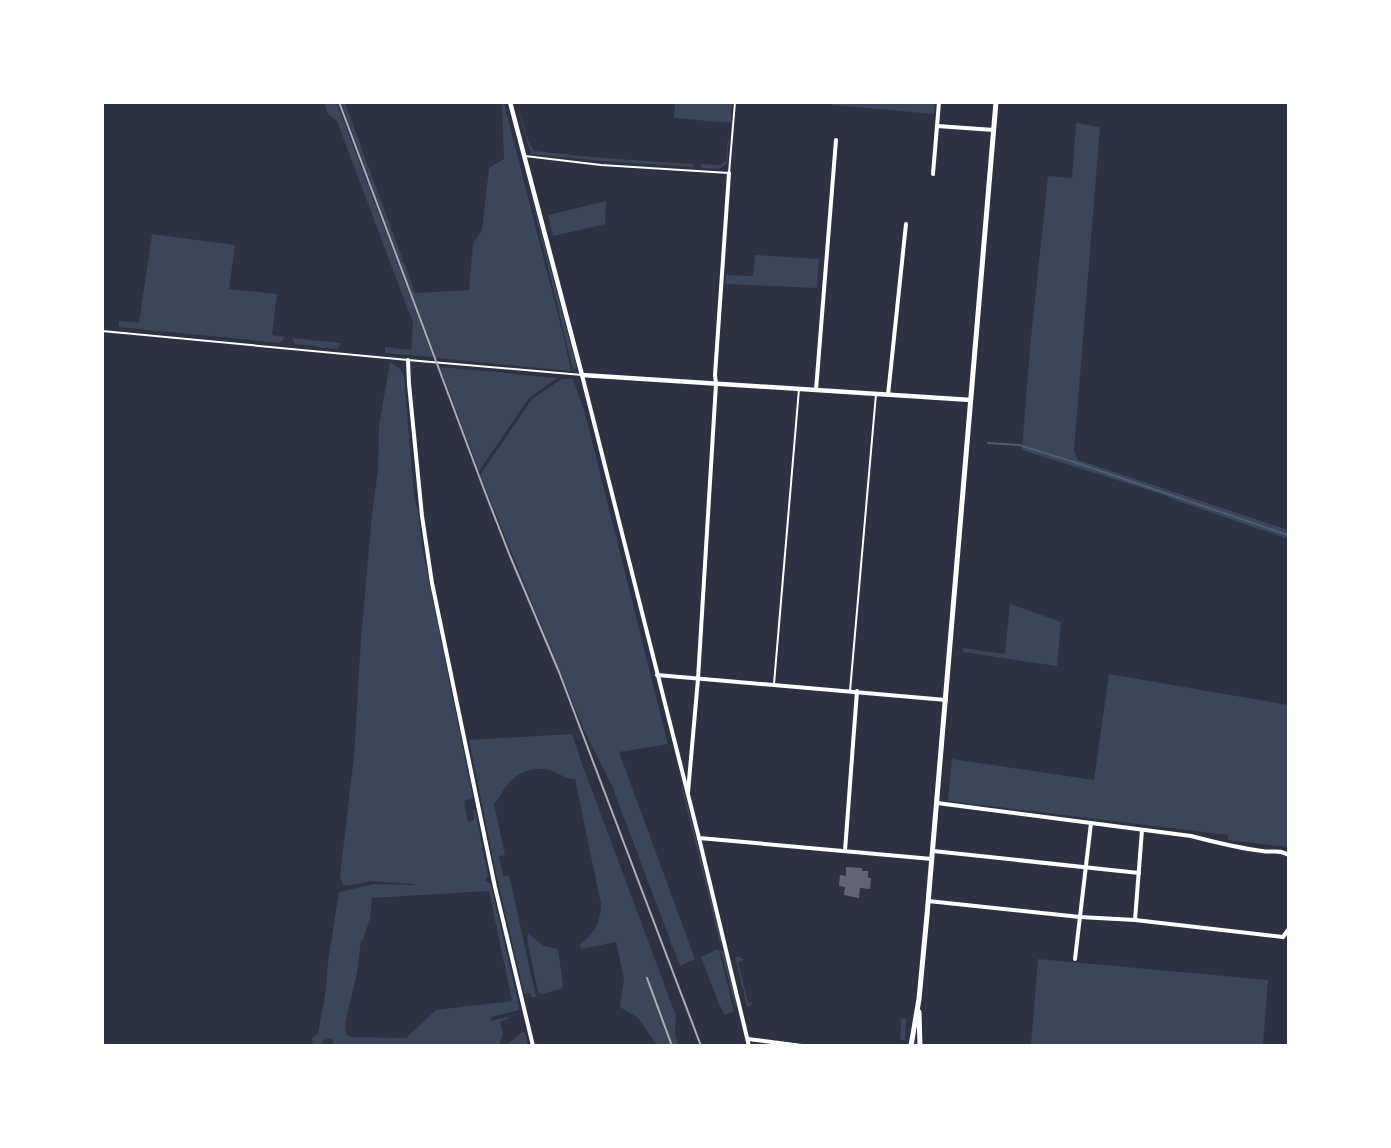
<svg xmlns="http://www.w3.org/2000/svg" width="1391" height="1148" viewBox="0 0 1391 1148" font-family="'Exo 2',sans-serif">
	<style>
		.green { fill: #3c4559; fill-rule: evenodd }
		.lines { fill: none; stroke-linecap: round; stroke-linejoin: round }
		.stream { stroke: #4f5d75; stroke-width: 2 }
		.building { fill: #626471 }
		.service { stroke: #fff; stroke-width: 2 }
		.minor { stroke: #fff; stroke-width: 4 }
		.tertiary { stroke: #fff; stroke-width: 4.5 }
		.secondary { stroke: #fff; stroke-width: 5 }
		.rail { stroke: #abadb3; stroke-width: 2 }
	</style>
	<rect width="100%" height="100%" fill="#2d3142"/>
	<g class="green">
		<polygon points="832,102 935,102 935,103 934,114 832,105"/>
		<polygon points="324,103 337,103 433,357 385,353 385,347 411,350 413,323 337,121 328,114"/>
		<polygon points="341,103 345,103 415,293 469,290 473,244 482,230 489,168 504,159 502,103 504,103 564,338 571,371 436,358"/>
		<polygon points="517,103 528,141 534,151 602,158 693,164 693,167 602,161 531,154 522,124"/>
		<polygon points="675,103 732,103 731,123 674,118"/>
		<polygon points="1076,123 1100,127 1074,451 1078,460 1288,530 1288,539 1169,498 1167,496 1022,450 1030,348 1048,176 1072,178"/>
		<polygon points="728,139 729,139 727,163 719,169 701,168 701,164 720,165 726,161"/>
		<polygon points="524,168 576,364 576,368 573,370"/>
		<polygon points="606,201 605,224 553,236 548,215"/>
		<polygon points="152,234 235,245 229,289 277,294 272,335 285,337 280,343 119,327 119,321 139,323"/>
		<polygon points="755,255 819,259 817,288 725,284 726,275 753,276"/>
		<polygon points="292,338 341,343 337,349 295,344"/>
		<path d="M390 362 400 369 404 376 414 495 418 511 422 547 473 798 464 801 468 822 474 820 473 810H475L488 875 485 881 489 882 491 886 518 1001 515 1003H518L519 1010 491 1017V1021L507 1017 509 1018 500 1022 503 1034 499 1045 334 1046 333 1040 329 1038 323 1041 322 1045H313L312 1038 318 1034 326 990 328 962 339 892 374 884 416 885 412 884 372 881 346 886 343 885 340 876 354 756 361 639 372 514 378 470 379 426ZM489 891 512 1001 436 1010 406 1038 350 1037 346 1034 345 1023 357 973 361 940H363L370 918 372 898Z"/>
		<polygon points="440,367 557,378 529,398 479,471"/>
		<polygon points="562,379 573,379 585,413 668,744 619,752 695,959 680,966 612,786 584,730 480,475 532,399"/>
		<polygon points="1010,604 1061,622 1057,666 963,652 963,648 1005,654"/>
		<polygon points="1109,674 1288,705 1288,847 1228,840 1228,835 948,801 952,759 1094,780"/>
		<path d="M572 734 581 761 676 1016 675 1034 678 1045H657L638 1018 620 1007 624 979 616 942 581 949 580 944C594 934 601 921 601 904L575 779C566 780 559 773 550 770 534 766 517 772 507 785 502 791 500 798 494 804L505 855 499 856 503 876 509 875 536 997H531L530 993 524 994 495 869 469 740Z"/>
		<polygon points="681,785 683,787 722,941 720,943"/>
		<polygon points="528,934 544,946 558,949 563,985 561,989 541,994 538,992 527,939"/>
		<polygon points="716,950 719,950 734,1011 725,1015 719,1004 701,957"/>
		<polygon points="721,950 724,952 737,1006 735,1006"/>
		<polygon points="735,957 740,957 744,960 738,962 748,1003 753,1002 750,1006 747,1007"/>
		<polygon points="1038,959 1268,980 1263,1045 1031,1045"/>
		<polygon points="901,1019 906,1019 905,1041 900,1040"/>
		<polygon points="522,1032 525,1032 528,1045 507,1045"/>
	</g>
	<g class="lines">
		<polyline class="stream" points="988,443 1019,445 1077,463 1288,535"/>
	</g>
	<polygon class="building" points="846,867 862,868 862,871 868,871 868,878 871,878 870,889 860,888 859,898 844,895 845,887 839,886 840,875 846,876"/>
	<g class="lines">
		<g class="service">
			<polyline points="525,156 601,165 729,173 735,102"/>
			<polyline points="102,331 408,360 582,375"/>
			<polyline points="774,684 799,389"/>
			<polyline points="850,691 876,394"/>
		</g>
		<g class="minor">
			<polyline points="937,126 994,130"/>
			<polyline points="933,174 939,102"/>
			<polyline points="408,360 409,384 422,516 432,583 495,887 533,1046"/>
			<polyline points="582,375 699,838 749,1046"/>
			<polyline points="816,390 836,140"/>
			<polyline points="888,395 906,224"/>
			<polyline points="657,675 946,700"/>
			<polyline points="688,792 698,679 716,384 715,375 729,173"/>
			<path d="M937 803 1191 836C1214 842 1238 848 1262 851 1271 853 1280 849 1288 855"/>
			<polyline points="699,838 932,859"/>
			<polyline points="845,851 857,691"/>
			<polyline points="933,851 1139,873"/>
			<polyline points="928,901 1080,917 1135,920 1283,937 1288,930"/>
			<polyline points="1135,920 1142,830"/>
			<polyline points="1075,959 1091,823"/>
			<polyline points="748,1039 802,1046"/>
		</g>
		<polyline class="tertiary" points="510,102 582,375 971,400"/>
		<g class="secondary">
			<polyline points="919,1012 920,1046"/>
			<polyline points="911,1046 919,999 927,915 996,102"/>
		</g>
		<g class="rail">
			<polyline points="339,102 485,492 510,556 559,672 701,1046"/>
			<polyline points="647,978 672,1046"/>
		</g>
	</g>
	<rect width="1391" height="1148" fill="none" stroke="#ffffff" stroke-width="208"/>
</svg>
